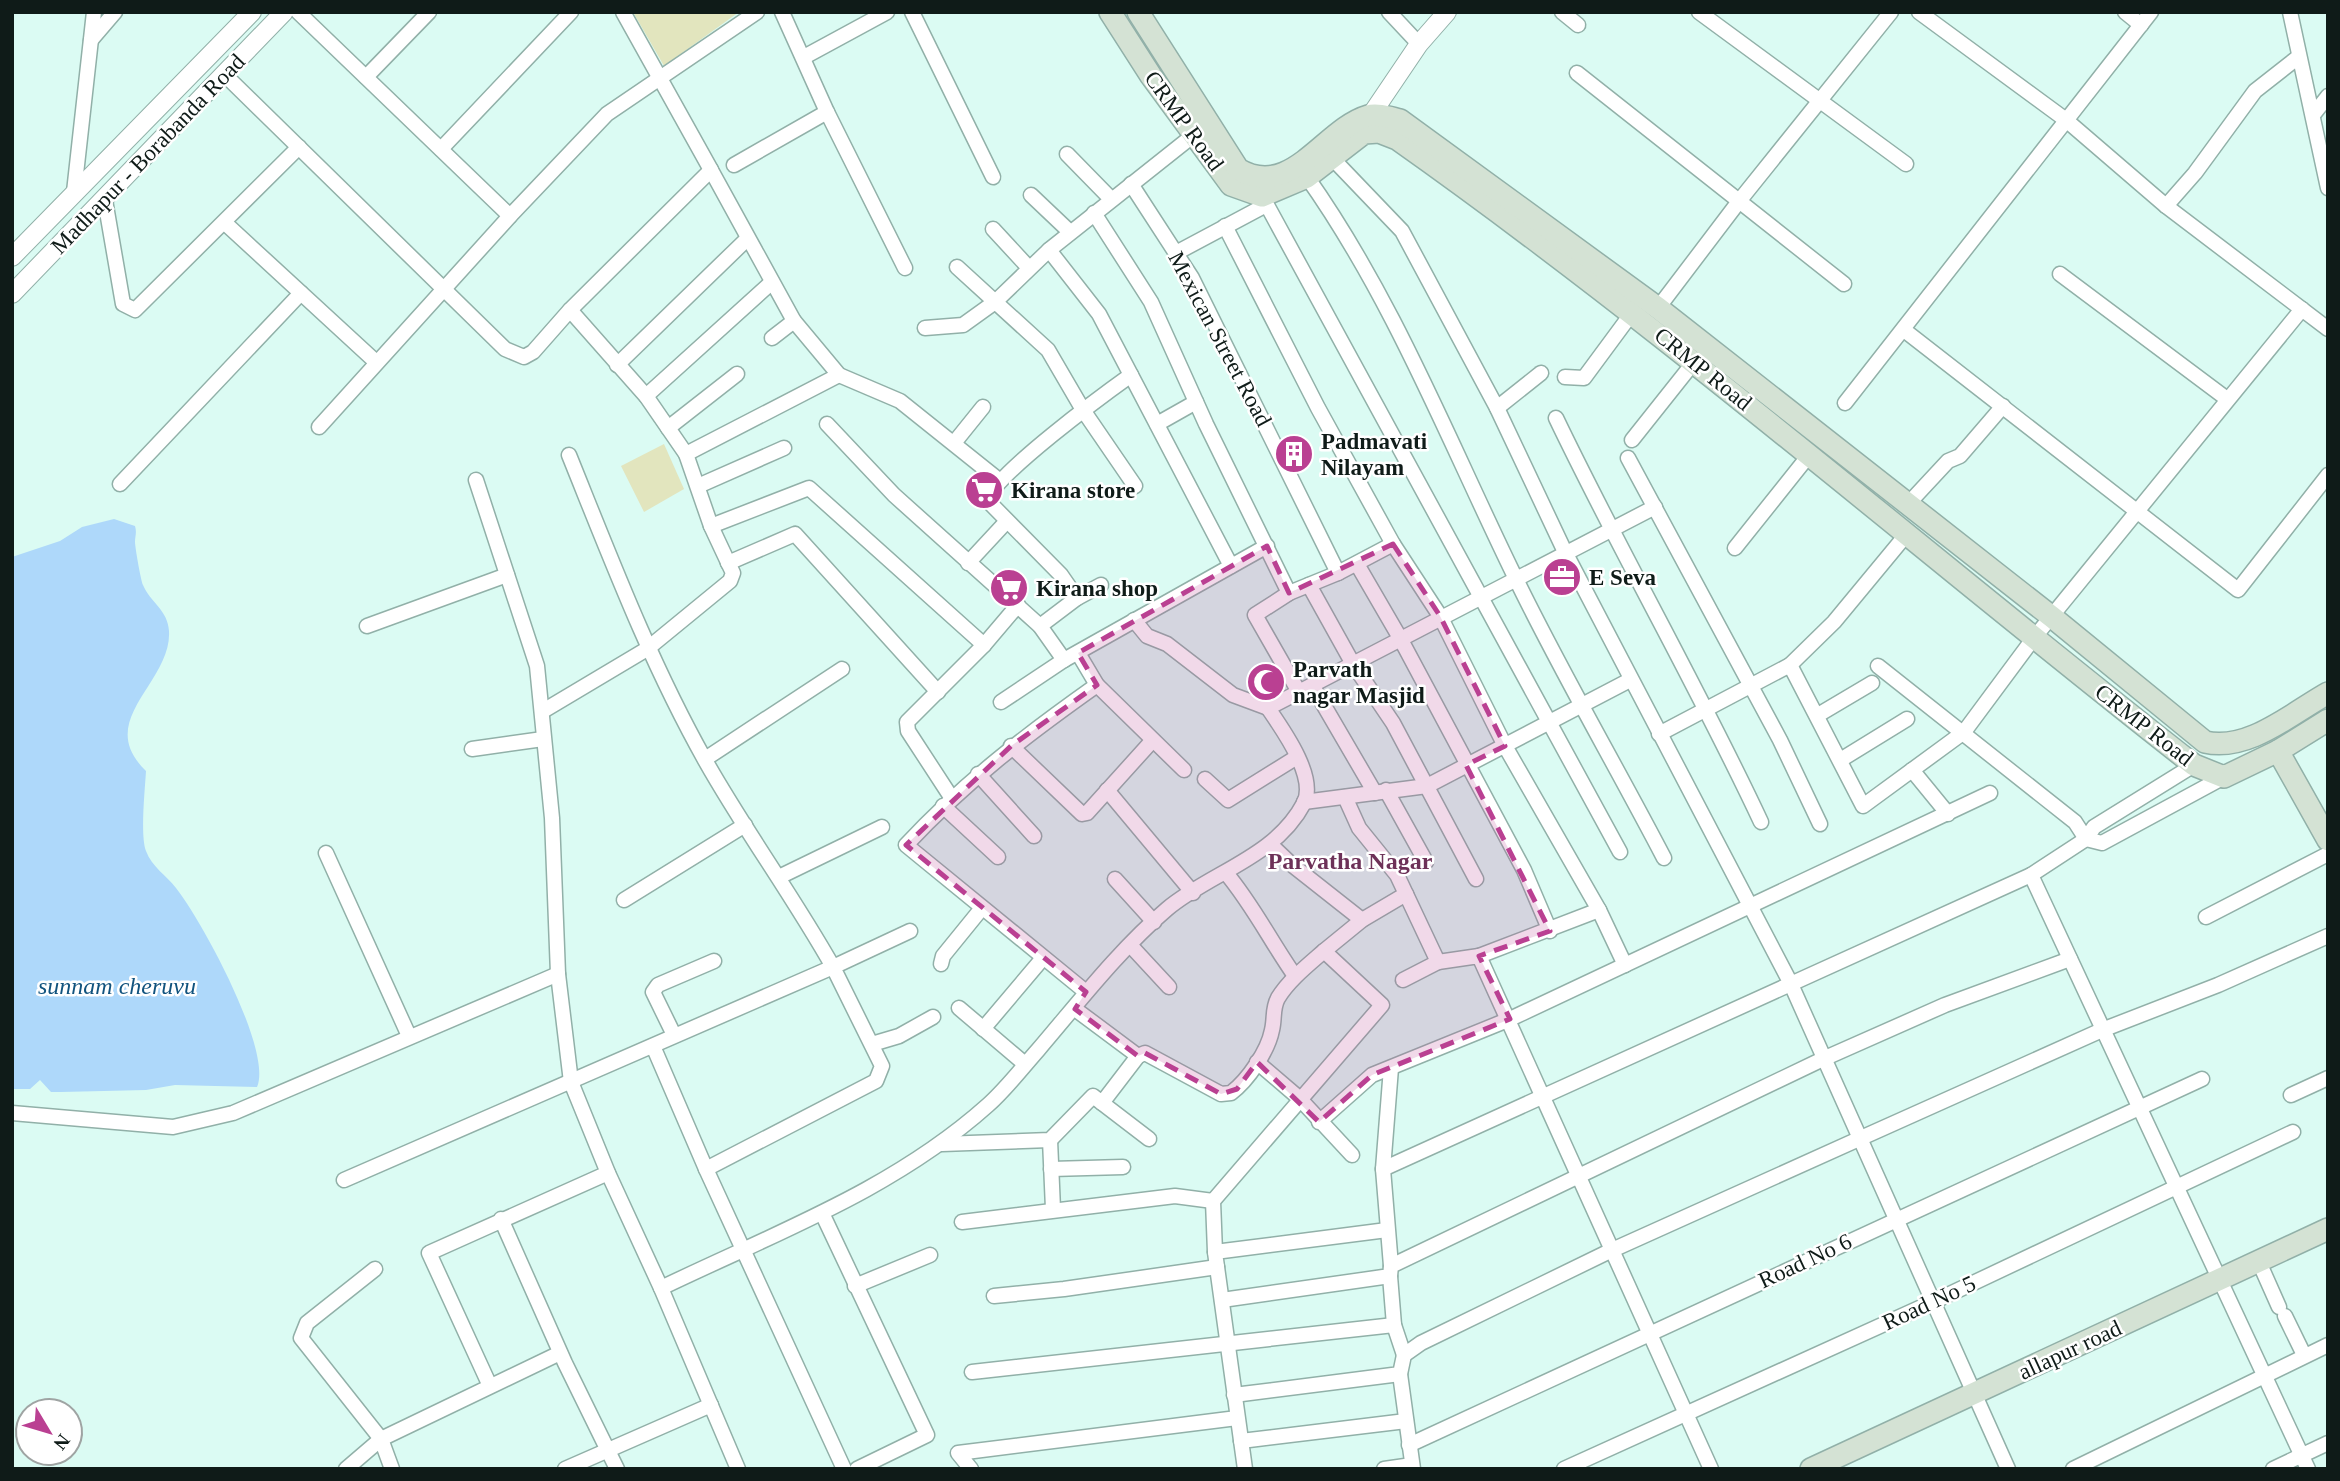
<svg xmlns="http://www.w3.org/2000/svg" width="2340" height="1481" viewBox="0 0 2340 1481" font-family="Georgia,serif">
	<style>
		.green { fill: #e2e5be }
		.water { fill: #aed8fa }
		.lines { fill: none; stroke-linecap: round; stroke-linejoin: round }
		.minor-casing { stroke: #91b0a8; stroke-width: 17 }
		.tertiary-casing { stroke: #91b0a8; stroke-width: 20 }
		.secondary-casing { stroke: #91b0a8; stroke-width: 24 }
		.minor { stroke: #fff; stroke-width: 14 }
		.tertiary { stroke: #fff; stroke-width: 18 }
		.secondary { stroke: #d4e2d4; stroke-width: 21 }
		.marked { fill: #ba4092; fill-opacity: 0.2; stroke: #ba4092; stroke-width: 5; stroke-dasharray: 14 9; stroke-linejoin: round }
		.labels { text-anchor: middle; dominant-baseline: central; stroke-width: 5; stroke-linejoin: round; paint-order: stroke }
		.street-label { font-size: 23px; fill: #0f1b18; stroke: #fff }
		.poi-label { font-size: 23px; font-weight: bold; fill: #0f1b18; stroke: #fff; text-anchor: start }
		.neighbourhood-label { font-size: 24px; font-weight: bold; fill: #6d3158; stroke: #fff }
		.water-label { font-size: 24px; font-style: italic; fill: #11537e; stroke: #fff }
	</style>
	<rect width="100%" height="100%" fill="#dbfbf3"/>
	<g class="green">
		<polygon points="633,12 739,12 664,66"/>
		<polygon points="664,444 684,489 644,512 621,466"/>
	</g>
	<path class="water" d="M114 519 135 526C137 533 135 536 135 542 135 547 141 581 143 585 150 602 168 610 169 631 172 683 93 720 146 771 145 789 140 836 146 851 152 867 166 875 176 888 201 919 273 1051 257 1087L175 1085 146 1090 61 1092H51L40 1080 30 1089H12V557L60 541 82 527Z"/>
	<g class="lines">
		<defs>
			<g id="minor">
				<polyline points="298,12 510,216"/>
				<polyline points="623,12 711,170"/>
				<polyline points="782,12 827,112 905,268"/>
				<polyline points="912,12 993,177"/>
				<polyline points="1389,12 1419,44"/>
				<polyline points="1562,12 1578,25"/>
				<polyline points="1699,12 1906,164"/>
				<polyline points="1919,12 2066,120 2166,206 2328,329"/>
				<polyline points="2125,12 2141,25"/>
				<polyline points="2290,12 2328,188"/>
				<polyline points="91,40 115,12"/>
				<polyline points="804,57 887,12"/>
				<polyline points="1577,73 1844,284"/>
				<polyline points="225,75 505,349 524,357 533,352 570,310 711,170 794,321 839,375 900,401 1000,481"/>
				<polyline points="366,77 429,12"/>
				<polyline points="2313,115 2328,96"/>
				<polyline points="441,149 571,12"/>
				<polyline points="1067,154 1111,199"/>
				<polyline points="1333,159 1402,231 1497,408 1565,552 1790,982 2008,1469"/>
				<polyline points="734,165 827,112"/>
				<path d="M1307 177C1394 300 1449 442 1515 577 1561 672 1615 764 1664 858"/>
				<polyline points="1131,184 1192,278 1338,573"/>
				<polyline points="74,192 94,12"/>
				<polyline points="1031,195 1070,232"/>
				<polyline points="1262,196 1620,852"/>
				<polyline points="105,200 123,304 135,310 299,147"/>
				<polyline points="2166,206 2195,173 2255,91 2297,58"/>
				<polyline points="1094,213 1151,302 1206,424 1289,593"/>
				<polyline points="225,223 376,362"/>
				<polyline points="1225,226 1318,408 1393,544 1440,616 1505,746 1599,910 1625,965"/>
				<polyline points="993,229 1029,268"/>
				<polyline points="1049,250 1195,134"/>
				<polyline points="1176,253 1266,205"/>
				<polyline points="957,267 1048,350 1083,410 1135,486"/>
				<polyline points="2060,274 2227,399"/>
				<polyline points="1658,308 1740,200 1891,12"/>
				<polyline points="925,328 963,325 995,302 1049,250 1099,314 1231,566"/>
				<polyline points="1904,330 2238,590 2328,475"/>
				<polyline points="772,338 794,321"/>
				<polyline points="617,365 747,239"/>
				<polyline points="1565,377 1584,378 1632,313"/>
				<polyline points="646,396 772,282"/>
				<polyline points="1845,403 2151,12"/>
				<polyline points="1497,408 1541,373"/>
				<path d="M1556 418C1621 554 1697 685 1761 822"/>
				<polyline points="827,424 894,495 1040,626 1064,660"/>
				<polyline points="1157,424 1196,402"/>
				<polyline points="319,427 510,216 607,114 757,12"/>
				<polyline points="668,428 737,374"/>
				<polyline points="1632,440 1694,362"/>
				<polyline points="954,443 983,407"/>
				<polyline points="686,454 839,375"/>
				<polyline points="1628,458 1780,740 1820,824"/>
				<polyline points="476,480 537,666 552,818 558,974 571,1082 608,1173 661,1288"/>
				<polyline points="120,484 301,293"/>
				<polyline points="698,486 784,448"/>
				<polyline points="1908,504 1948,461 1960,456 2003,406"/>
				<polyline points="711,526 809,488 984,645"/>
				<polyline points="1735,548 1810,454"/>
				<polyline points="728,563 795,534 938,692"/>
				<polyline points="968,563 1007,521"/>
				<polyline points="1357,564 1400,638 1524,870 1550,931"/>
				<polyline points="1309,585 1353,664 1393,723 1476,879"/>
				<path d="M1077 598 1061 575 987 500C997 473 1103 395 1131 375"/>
				<polyline points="1134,620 1147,636 1167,644 1233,695 1268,708"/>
				<polyline points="367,626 507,575"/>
				<polyline points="1040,626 1077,598 1101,585"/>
				<polyline points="1078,653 1097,685 1184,770"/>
				<polyline points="1790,665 1834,622 1906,535"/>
				<polyline points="1878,666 2075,822 2086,839 2102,843 2224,777"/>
				<polyline points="1312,685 1375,793"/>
				<polyline points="1299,692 1255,615 1289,593 1338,573 1393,544"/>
				<polyline points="1001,702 1064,660 1267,546"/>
				<polyline points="543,711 647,649 730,581 733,573 711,526 686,454 646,396 570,310"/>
				<polyline points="1818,715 1872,683"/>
				<polyline points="1659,734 1790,665 1863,806 1964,732 2033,639 2302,309"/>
				<polyline points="1011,746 1082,814 1087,813 1152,741"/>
				<polyline points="472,749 543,739"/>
				<polyline points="705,759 842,669"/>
				<polyline points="1842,759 1907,719"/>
				<polyline points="1912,770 1948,814"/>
				<polyline points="978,774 1034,836"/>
				<polyline points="1205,779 1228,800 1297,757"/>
				<polyline points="1107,790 1193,893"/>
				<polyline points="1386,790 1426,862"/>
				<polyline points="951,797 908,731 907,722 984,645 1018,605"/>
				<polyline points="1345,797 1359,828 1397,875 1438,962 1479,956 1711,1469"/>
				<polyline points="1304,802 1427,786 1630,680"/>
				<polyline points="943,806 998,857"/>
				<polyline points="1270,844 1291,864 1362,920"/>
				<polyline points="326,853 409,1036"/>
				<path d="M1226 873C1253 905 1271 942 1295 976"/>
				<polyline points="2031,875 2308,1469"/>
				<polyline points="779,877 882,827"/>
				<polyline points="1115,879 1154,922"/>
				<polyline points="624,900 745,825"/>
				<polyline points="2206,917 2328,854"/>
				<polyline points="1131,946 1169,987"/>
				<polyline points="1479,956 1599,910"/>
				<polyline points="941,964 943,956 982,908"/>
				<polyline points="1403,980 1438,962"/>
				<path d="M1086 992 906 845C966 781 1025 736 1097 685"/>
				<polyline points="959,1008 1025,1064"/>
				<path d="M1075 1009 1138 1056 1145 1053 1221 1094 1231 1093C1248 1080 1268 1051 1272 1030 1275 1018 1272 1009 1278 998 1289 980 1308 965 1324 951"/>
				<polyline points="983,1029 1043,958"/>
				<polyline points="674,1035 653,992 658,985 714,961"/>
				<polyline points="872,1044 899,1036 933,1017"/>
				<polyline points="653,1046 706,1169 844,1469"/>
				<polyline points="1257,1062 1299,1098 1352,1155"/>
				<polyline points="1391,1068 1383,1169 1391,1266"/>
				<polyline points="2291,1095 2328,1078"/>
				<polyline points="1102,1103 1149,1139"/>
				<polyline points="12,1113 173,1127 233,1113 558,974"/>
				<polyline points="1319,1122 1372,1075 1510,1019 1990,793"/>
				<polyline points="1050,1140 1053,1209"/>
				<polyline points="942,1144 1050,1140 1093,1096 1102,1103 1138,1056"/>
				<polyline points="706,1169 876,1081 882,1066 833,967 910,931"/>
				<polyline points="1051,1169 1123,1167"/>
				<polyline points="1383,1169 2031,875 2086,839 2094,827 2194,765"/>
				<path d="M344 1180 833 967C793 896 745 831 705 760 650 662 611 559 569 455"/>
				<polyline points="822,1213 927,1435 857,1469"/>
				<polyline points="501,1219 565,1363 617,1469"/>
				<polyline points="962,1222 1175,1196 1213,1201"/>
				<polyline points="1215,1252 1213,1201 1382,1005 1324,951 1362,920 1406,894"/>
				<polyline points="2259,1262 2279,1307"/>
				<polyline points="1217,1267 1245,1469"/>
				<polyline points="375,1269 307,1323 301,1338 381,1439 392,1469"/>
				<polyline points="1390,1276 1394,1325 1404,1355"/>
				<polyline points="855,1286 930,1255"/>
				<polyline points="994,1296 1064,1289 1217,1267 1215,1252 1387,1230"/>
				<polyline points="1222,1300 1390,1276 1391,1266 1823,1059 1945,1005 2070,959"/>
				<polyline points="2285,1316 2304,1355"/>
				<polyline points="972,1372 1394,1325"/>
				<polyline points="1400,1374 1413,1469"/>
				<polyline points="490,1386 429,1253 608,1173"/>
				<polyline points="1234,1395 1400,1374 1404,1355 1421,1343 1610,1251 1861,1138 2102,1030 2218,985 2328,936"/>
				<polyline points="1241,1441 1406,1421"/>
				<polyline points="1409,1445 2202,1079"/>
				<polyline points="346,1469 381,1439 560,1353"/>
				<polyline points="565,1469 711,1405"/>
				<path d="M738 1469 661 1288C775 1233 893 1190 988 1105 1006 1089 1022 1068 1038 1050 1079 1002 1119 950 1167 909 1211 872 1275 858 1304 803 1317 777 1283 730 1268 708L1655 507"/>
				<polyline points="971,1469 958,1453 1237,1418"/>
				<polyline points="1384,1469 1412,1465"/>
				<polyline points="1564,1469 1935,1301 2293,1132"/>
				<polyline points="2073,1469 2328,1345"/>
				<polyline points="2273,1469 2328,1443"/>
			</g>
			<g id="tertiary">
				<polyline points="1371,115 1419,44 1447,12"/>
				<polyline points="12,257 252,12"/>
				<polyline points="12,294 284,12"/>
			</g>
			<g id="secondary">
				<path d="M1110 12 1151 76 1231 185 1262 196 1307 177 1364 133 1379 132 1397 139C1673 334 1928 557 2194 765L2224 777 2278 751 2328 720"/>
				<path d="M1138 12 1238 169C1291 201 1324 129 1368 116 1378 113 1391 118 1400 120L1658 308 2052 617 2205 742C2248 752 2292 713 2328 693"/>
				<polyline points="2278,751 2328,840"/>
				<polyline points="1811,1469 2328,1229"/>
			</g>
		</defs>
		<use href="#minor" class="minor-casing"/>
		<use href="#tertiary" class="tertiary-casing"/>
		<use href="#secondary" class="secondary-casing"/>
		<use href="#minor" class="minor"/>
		<use href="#tertiary" class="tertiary"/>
		<use href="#secondary" class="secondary"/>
	</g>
	<path class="marked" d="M1393 544 1440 616 1505 746 1466 765 1550 931 1479 956 1510 1019 1372 1075 1319 1122 1257 1062 1237 1089 1221 1094 1145 1053 1138 1056 1075 1009 1086 992 906 845 1011 746 1097 685 1078 653 1267 546 1289 593Z"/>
	<defs>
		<symbol id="building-disc" viewBox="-11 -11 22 22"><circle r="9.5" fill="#ba4092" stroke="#fff"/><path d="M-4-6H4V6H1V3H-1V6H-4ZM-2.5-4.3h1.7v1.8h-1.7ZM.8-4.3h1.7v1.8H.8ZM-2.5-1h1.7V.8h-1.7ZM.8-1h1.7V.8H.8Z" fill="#fff"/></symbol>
		<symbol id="supermarket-disc" viewBox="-11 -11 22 22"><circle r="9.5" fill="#ba4092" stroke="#fff"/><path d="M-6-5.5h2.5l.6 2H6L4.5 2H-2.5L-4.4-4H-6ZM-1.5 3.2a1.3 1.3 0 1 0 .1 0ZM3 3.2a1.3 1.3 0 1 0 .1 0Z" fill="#fff"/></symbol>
		<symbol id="office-disc" viewBox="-11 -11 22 22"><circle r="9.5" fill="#ba4092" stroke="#fff"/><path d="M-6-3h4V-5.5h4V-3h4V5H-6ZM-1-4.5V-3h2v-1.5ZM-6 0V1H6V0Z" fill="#fff"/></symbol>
		<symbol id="mosque-disc" viewBox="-11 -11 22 22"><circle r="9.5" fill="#ba4092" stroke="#fff"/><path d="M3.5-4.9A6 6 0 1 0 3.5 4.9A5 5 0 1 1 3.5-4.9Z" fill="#fff"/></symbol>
	</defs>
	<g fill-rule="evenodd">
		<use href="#building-disc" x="1272" y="432" width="44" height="44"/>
		<use href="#supermarket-disc" x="962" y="468" width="44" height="44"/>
		<use href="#office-disc" x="1540" y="555" width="44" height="44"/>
		<use href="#supermarket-disc" x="987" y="566" width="44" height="44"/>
		<use href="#mosque-disc" x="1244" y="660" width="44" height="44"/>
	</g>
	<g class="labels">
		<g class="street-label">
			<text transform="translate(1184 121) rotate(54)">CRMP Road</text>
			<text transform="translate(148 154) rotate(-46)">Madhapur - Borabanda Road</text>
			<text transform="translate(1220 339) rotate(62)">Mexican Street Road</text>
			<text transform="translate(1703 369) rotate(39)">CRMP Road</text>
			<text transform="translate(2144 725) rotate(38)">CRMP Road</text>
			<text transform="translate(1805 1261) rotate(-25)">Road No 6</text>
			<text transform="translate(1929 1303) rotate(-25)">Road No 5</text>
			<text transform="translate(2070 1350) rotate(-25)">allapur road</text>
		</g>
		<g class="poi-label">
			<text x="1321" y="441">Padmavati<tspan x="1321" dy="26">Nilayam</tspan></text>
			<text x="1011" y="490">Kirana store</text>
			<text x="1589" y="577">E Seva</text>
			<text x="1036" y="588">Kirana shop</text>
			<text x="1293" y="669">Parvath<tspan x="1293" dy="26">nagar Masjid</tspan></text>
		</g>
		<g class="neighbourhood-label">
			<text x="1350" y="861">Parvatha Nagar</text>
		</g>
		<g class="water-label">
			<text x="117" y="986">sunnam cheruvu</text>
		</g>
	</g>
	<rect width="2340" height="1481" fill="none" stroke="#0f1b18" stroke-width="28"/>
	<g transform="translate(49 1432) rotate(128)"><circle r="33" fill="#ffffff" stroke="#9fa4a3" stroke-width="2"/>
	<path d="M0-5L12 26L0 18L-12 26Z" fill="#ba4092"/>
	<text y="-10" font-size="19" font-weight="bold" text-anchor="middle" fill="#0f1b18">N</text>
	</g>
</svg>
